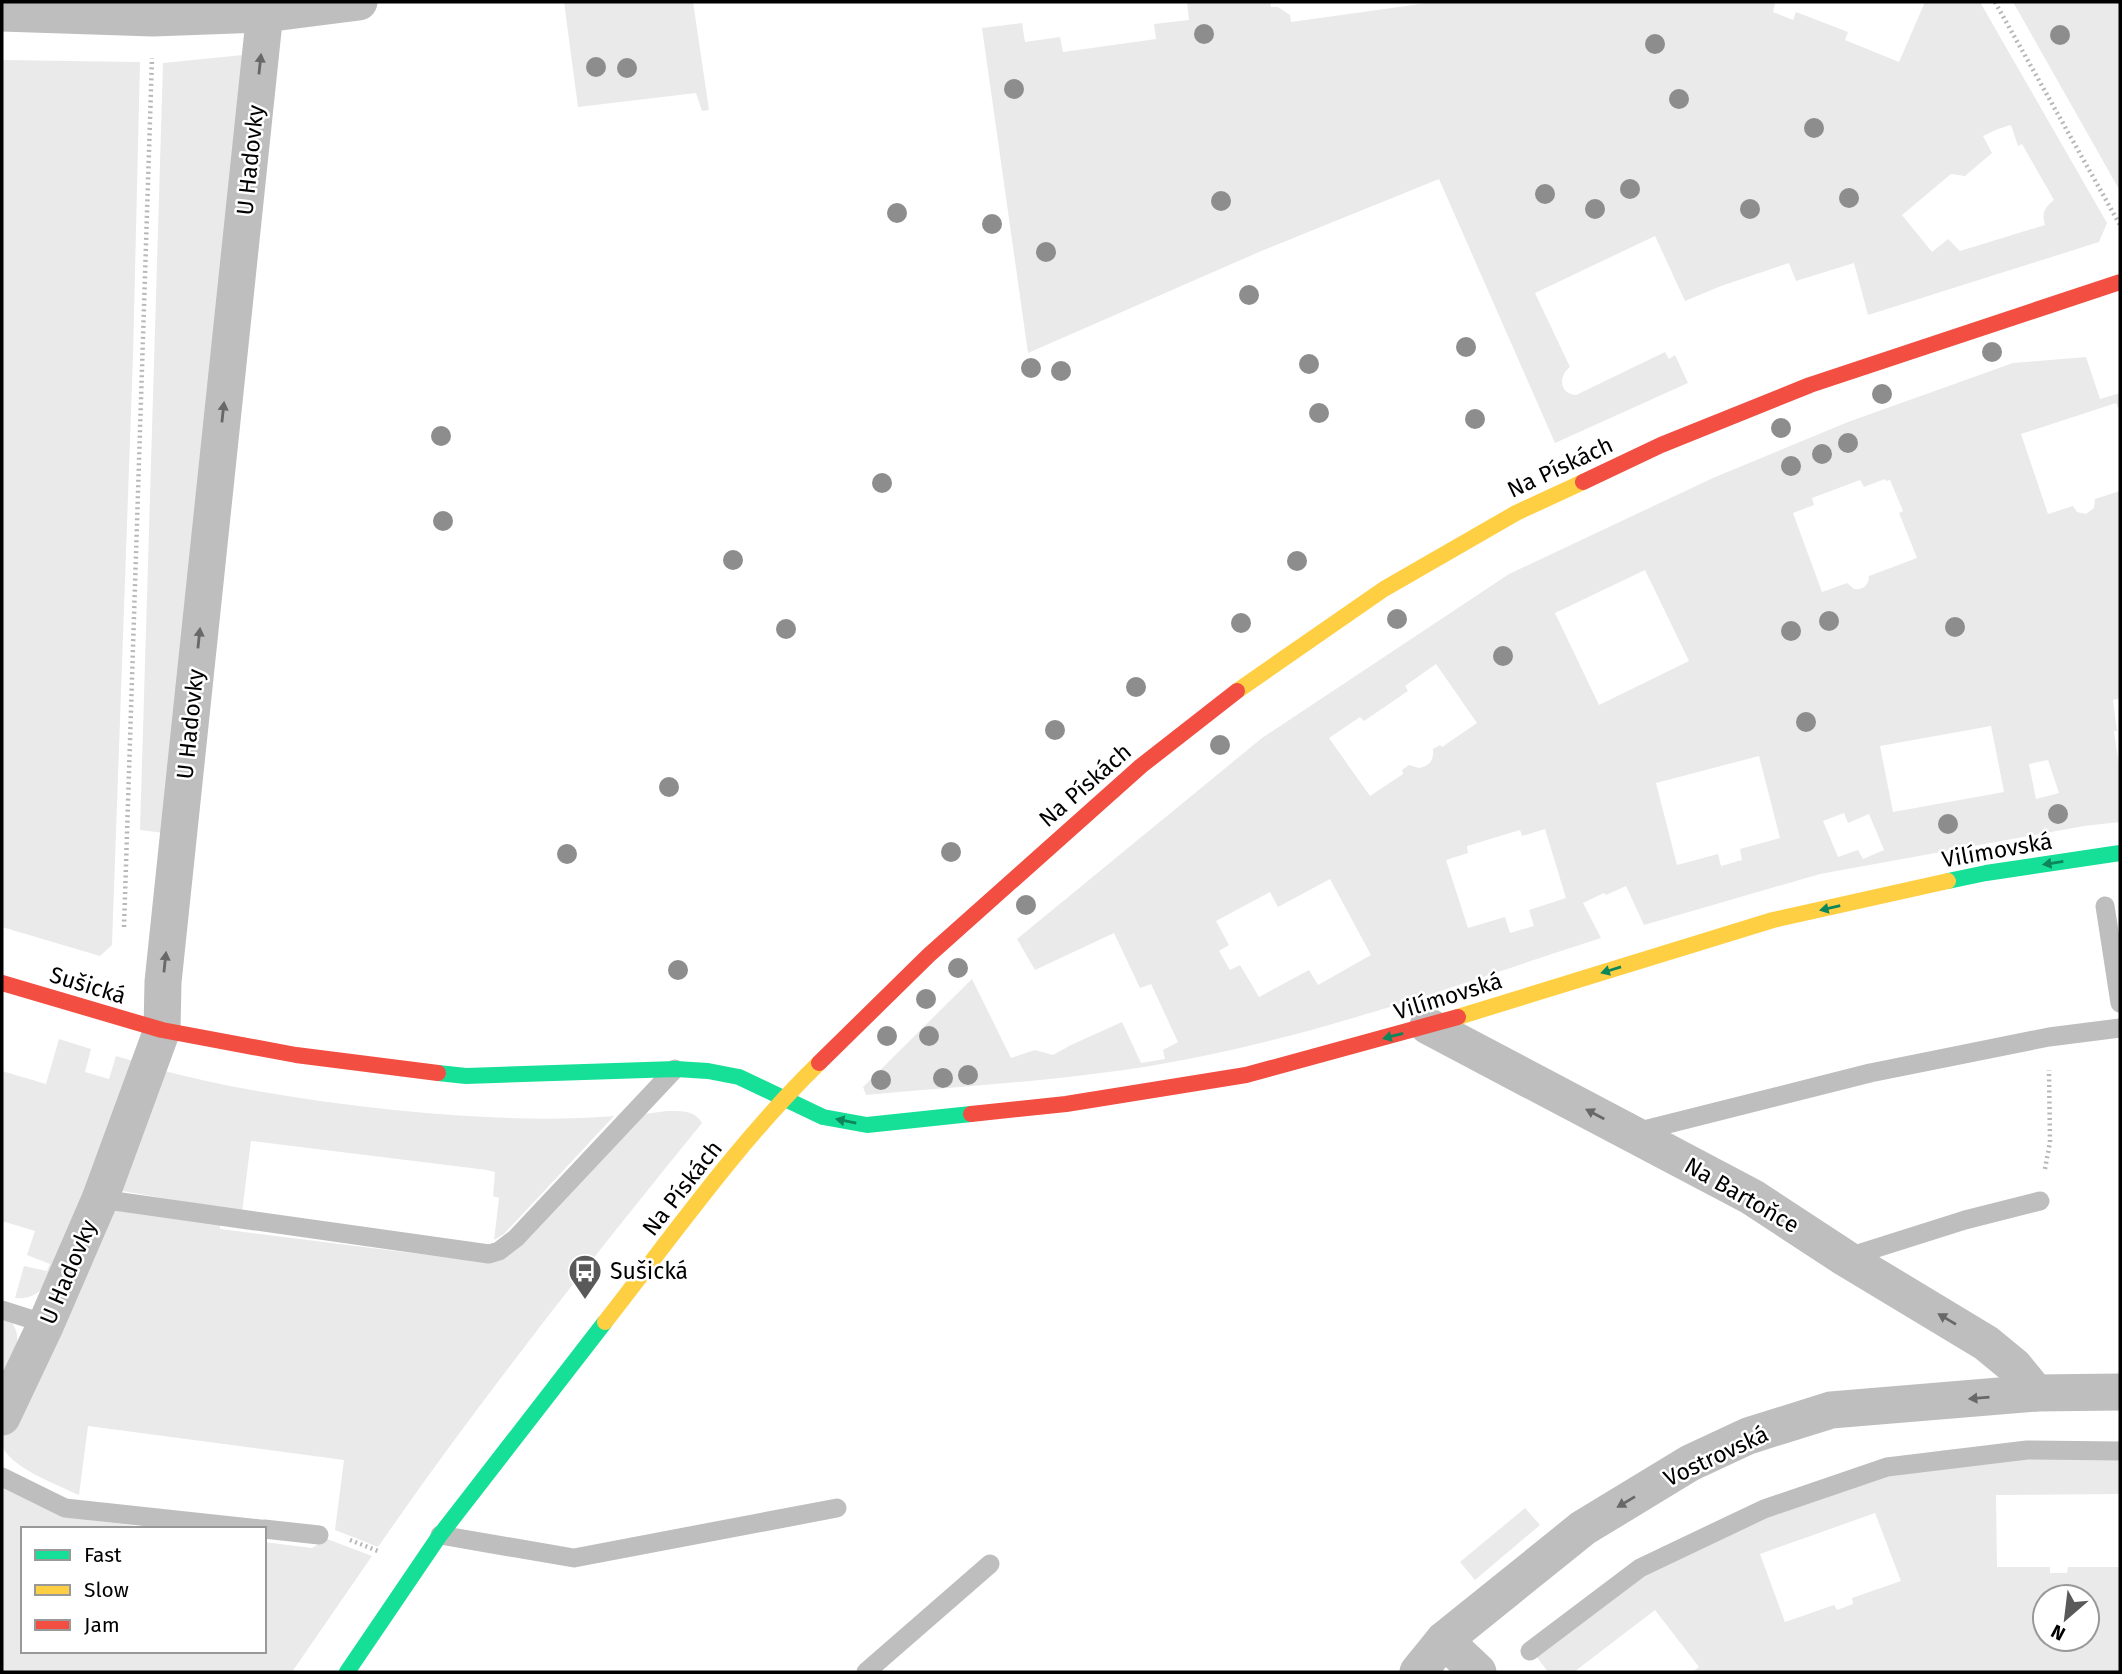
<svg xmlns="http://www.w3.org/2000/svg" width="2122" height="1674" viewBox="0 0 2122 1674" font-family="'Fira Sans',sans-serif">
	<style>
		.green { fill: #eaeaea; fill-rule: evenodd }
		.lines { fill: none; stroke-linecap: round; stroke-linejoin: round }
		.path { stroke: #b8b8b8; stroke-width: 4.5; stroke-dasharray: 2 3.5; stroke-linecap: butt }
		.lane { stroke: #bebebe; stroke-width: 19 }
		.street { stroke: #bebebe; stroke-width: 37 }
		.fast { stroke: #16e098; stroke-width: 16 }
		.slow { stroke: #ffcf43; stroke-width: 16 }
		.jam { stroke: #f24e42; stroke-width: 16 }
		.tree { fill: #8d8d8d }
		.oneway { fill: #686868 }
		.oneway2 { fill: #0d865b }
		.labels { text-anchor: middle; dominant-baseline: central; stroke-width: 5; stroke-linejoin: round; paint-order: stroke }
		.street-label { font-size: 23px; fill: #000; stroke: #fff }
		.poi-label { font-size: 23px; fill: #000; stroke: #fff; text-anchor: start }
	</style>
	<rect width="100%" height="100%" fill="#fff"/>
	<g class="green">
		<polygon points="564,2 693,2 709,110 702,111 696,93 578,107"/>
		<path d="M1187 2H1270L1271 7H1278L1290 15 1291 22 1435 2H1771L1775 4 1773 12 1793 20 1796 12 1848 32 1845 40 1899 62 1925 2H1980L2107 223 2099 242 1868 315 1854 263 1796 281 1789 263 1721 286 1685 301 1655 236 1535 293 1570 367C1558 376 1559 394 1576 395L1665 352 1669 359 1675 355 1688 383 1555 443 1439 179 1259 252 1028 353 982 28 1022 23 1025 42 1060 37 1063 52 1156 39 1154 24 1189 20ZM2011 125 2018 146 2022 144 2054 200C2045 207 2041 213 2045 225L1960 251 1948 239 1932 252 1902 215 1951 174 1965 176 1992 153 1983 136 1998 129Z"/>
		<polygon points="2013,2 2119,2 2120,191"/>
		<polygon points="243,55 172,834 140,830 163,63"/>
		<polygon points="2,60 140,62 133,356 112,945 100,956 2,927"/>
		<path d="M2086 357 2100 399 2120 393V412L2116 403 2021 434 2048 514 2073 506 2077 512 2086 514 2094 508 2095 499 2120 491V698L2113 700 2117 731H2114L2120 773V822L2084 826 1820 874 1644 925 1626 886 1606 895 1604 893 1583 903 1601 938C1465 982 1329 1032 1188 1059 1083 1080 974 1085 866 1095L863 1087 972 979 1011 1058 1035 1050 1053 1055 1071 1045 1122 1022 1141 1063 1165 1059 1163 1050 1178 1042 1151 984 1140 988 1114 933 1035 970 1017 939 1262 738 1509 574 1713 478 1848 422 2013 363ZM1885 479 1886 481 1890 480 1903 511 1899 513 1917 558 1869 576C1869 585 1863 590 1854 589L1847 583 1822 592 1793 513 1814 505 1812 498 1860 480 1864 487ZM1645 570 1689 661 1599 705 1555 613ZM1436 664 1477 723 1442 747 1440 745 1433 749C1434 760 1430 766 1419 768L1409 765 1402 770 1403 774 1370 796 1329 738 1360 717 1364 721 1408 691 1405 686ZM1991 726 2004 792 1893 812 1880 746ZM1759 756 1780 838 1740 849 1742 860 1721 866 1718 854 1677 865 1656 783ZM2048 760 2059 793 2036 799 2029 764ZM1844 813 1848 823 1869 814 1884 850 1863 859 1858 850 1838 857 1823 821ZM1545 829 1566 898 1529 910 1534 926 1510 933 1505 917 1468 928 1446 860 1468 853 1467 846 1520 830 1522 836ZM1330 879 1371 955 1318 985 1309 970 1259 997 1240 965 1230 970 1219 951 1229 945 1216 921 1270 892 1278 907Z"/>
		<path d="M59 1039 91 1049 85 1072 109 1079 116 1056 137 1062 85 1201 41 1290C33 1297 24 1299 15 1298L24 1266 47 1271 50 1264 27 1255 35 1231 2 1221V1071L46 1084Z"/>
		<path d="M157 1069C235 1090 314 1101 394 1110 468 1117 540 1122 614 1116L504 1234 494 1240 499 1198 493 1196 495 1172 487 1170 251 1141 242 1212 111 1189Z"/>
		<path d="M667 1111C680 1111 695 1110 702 1123 590 1261 479 1401 378 1547L335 1530 344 1460 88 1426 79 1495C60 1486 6 1466 2 1444 1 1439 2 1433 2 1428L103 1209 220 1225V1229L491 1263 644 1114Z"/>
		<path d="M2 1320 11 1321C26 1342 11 1361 2 1382Z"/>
		<path d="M1991 1447 2120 1448V1542L2119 1494 1996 1495 1997 1567H2050V1573H2067L2068 1567H2120V1672H1692L1699 1667 1655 1610 1574 1672H1548L1530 1648 1617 1580 1909 1456 1946 1450ZM1875 1513 1901 1581 1852 1598 1853 1604 1837 1610 1834 1605 1785 1622 1760 1554ZM2045 1597H2087V1639H2045Z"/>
		<polygon points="2,1481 68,1517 159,1529 23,1529 23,1651 264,1651 264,1542 312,1548 327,1539 372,1556 292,1672 2,1672"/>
		<polygon points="1525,1508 1540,1525 1475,1580 1460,1562"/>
	</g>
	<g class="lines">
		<g class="path">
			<polyline points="1995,2 2120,225"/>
			<polyline points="124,927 152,58"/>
			<polyline points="2045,1169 2050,1142 2049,1070"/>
			<polyline points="350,1540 378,1551"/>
		</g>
		<g class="lane">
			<polyline points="2105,906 2120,1003"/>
			<polyline points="1632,1133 1870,1073 2049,1037 2120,1028"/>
			<polyline points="100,1199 489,1254 499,1251 516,1238 675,1069"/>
			<polyline points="1845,1258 1965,1220 2040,1201"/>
			<polyline points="2,1310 46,1324"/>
			<polyline points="2,1477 65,1508 260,1529"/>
			<polyline points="264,1529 319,1535"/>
			<polyline points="440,1535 574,1558 837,1508"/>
			<polyline points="1530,1651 1640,1568 1764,1509 1887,1467 2027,1450 2120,1451"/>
			<polyline points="866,1672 990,1564"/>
		</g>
		<g class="street">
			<polyline points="2,13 153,18 265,14 359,2"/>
			<polyline points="1428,1026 1752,1197 1845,1258 1986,1343 2014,1366 2036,1393"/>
			<polyline points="2,1417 46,1324 100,1199 162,1030 163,982 266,2"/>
			<polyline points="1444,1640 1478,1672"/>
			<polyline points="1418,1672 1444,1640 1583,1528 1690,1463 1748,1436 1831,1410 2036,1393 2120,1392"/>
		</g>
		<g class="fast">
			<polyline points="1948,881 1986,873 2120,853"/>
			<polyline points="438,1073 466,1076 676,1069 708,1071 739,1077 823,1117 867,1125 971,1114"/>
			<polyline points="347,1672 440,1535 605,1322"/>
		</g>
		<g class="slow">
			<polyline points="1237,691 1384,589 1516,513 1583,482"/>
			<polyline points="1458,1017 1773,920 1948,881"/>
			<path d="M605 1322C674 1234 739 1141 819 1063"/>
		</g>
		<g class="jam">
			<polyline points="1583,482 1661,445 1810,385 2120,282"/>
			<polyline points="2,983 162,1030 296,1055 438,1073"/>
			<polyline points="819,1063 929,955 1141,766 1237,691"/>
			<polyline points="971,1114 1066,1104 1246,1075 1458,1017"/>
		</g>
	</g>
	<g class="tree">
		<circle cx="1204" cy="34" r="10"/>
		<circle cx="2060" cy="35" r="10"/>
		<circle cx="1655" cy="44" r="10"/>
		<circle cx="596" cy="67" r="10"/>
		<circle cx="627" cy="68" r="10"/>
		<circle cx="1014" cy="89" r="10"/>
		<circle cx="1679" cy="99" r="10"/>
		<circle cx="1814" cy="128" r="10"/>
		<circle cx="1630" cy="189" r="10"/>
		<circle cx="1545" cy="194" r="10"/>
		<circle cx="1849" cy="198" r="10"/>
		<circle cx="1221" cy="201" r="10"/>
		<circle cx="1595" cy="209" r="10"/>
		<circle cx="1750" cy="209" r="10"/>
		<circle cx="897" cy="213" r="10"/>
		<circle cx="992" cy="224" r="10"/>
		<circle cx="1046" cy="252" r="10"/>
		<circle cx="1249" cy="295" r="10"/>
		<circle cx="1466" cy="347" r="10"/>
		<circle cx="1992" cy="352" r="10"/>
		<circle cx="1309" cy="364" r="10"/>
		<circle cx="1031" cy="368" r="10"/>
		<circle cx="1061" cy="371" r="10"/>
		<circle cx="1882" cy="394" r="10"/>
		<circle cx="1319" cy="413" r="10"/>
		<circle cx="1475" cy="419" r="10"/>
		<circle cx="1781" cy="428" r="10"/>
		<circle cx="441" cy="436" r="10"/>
		<circle cx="1848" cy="443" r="10"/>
		<circle cx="1822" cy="454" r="10"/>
		<circle cx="1791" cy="466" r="10"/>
		<circle cx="882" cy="483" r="10"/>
		<circle cx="443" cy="521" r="10"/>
		<circle cx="733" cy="560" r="10"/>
		<circle cx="1297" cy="561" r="10"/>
		<circle cx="1397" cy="619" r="10"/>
		<circle cx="1829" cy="621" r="10"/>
		<circle cx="1241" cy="623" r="10"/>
		<circle cx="1955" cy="627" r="10"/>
		<circle cx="786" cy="629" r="10"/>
		<circle cx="1791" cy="631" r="10"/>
		<circle cx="1503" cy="656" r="10"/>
		<circle cx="1136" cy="687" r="10"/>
		<circle cx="1806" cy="722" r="10"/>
		<circle cx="1055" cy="730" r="10"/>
		<circle cx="1220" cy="745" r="10"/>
		<circle cx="669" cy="787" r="10"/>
		<circle cx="2058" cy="814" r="10"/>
		<circle cx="1948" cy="824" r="10"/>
		<circle cx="951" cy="852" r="10"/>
		<circle cx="567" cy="854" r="10"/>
		<circle cx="1026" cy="905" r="10"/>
		<circle cx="958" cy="968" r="10"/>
		<circle cx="678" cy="970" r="10"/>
		<circle cx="926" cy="999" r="10"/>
		<circle cx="887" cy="1036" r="10"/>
		<circle cx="929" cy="1036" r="10"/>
		<circle cx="968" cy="1075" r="10"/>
		<circle cx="943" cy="1078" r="10"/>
		<circle cx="881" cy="1080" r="10"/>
	</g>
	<defs><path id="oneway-solid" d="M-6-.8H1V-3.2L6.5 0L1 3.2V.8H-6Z" transform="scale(1.75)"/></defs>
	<g class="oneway">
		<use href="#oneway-solid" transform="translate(260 64) rotate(-84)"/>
		<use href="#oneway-solid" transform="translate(223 412) rotate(-84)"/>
		<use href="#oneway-solid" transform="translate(199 638) rotate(-84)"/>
		<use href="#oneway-solid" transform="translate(165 962) rotate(-84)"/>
		<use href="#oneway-solid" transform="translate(1595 1114) rotate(-152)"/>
		<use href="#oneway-solid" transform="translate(1947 1319) rotate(-149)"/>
		<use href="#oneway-solid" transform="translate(1979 1398) rotate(175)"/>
		<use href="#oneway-solid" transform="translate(1626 1502) rotate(149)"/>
	</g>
	<g class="oneway2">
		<use href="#oneway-solid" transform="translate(2053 863) rotate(171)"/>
		<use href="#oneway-solid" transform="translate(1830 908) rotate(167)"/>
		<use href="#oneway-solid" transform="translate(1611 970) rotate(163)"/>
		<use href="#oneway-solid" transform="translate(1393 1036) rotate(165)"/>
		<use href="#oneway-solid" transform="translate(846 1121) rotate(-169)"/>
	</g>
	<defs>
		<symbol id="bus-pin" viewBox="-11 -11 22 30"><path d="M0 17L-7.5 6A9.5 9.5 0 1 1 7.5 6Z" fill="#595959" stroke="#fff"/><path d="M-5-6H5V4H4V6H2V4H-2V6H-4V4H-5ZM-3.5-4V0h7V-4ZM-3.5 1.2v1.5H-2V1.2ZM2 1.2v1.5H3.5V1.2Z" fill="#fff"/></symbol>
	</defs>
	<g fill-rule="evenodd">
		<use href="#bus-pin" x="566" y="1252" width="38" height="52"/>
	</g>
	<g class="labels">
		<g class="street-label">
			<text transform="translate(250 160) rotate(-84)">U Hadovky</text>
			<text transform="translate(1560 467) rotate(-25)">Na Pískách</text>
			<text transform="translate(190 724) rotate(-84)">U Hadovky</text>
			<text transform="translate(1085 785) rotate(-41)">Na Pískách</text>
			<text transform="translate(1997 850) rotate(-10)">Vilímovská</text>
			<text transform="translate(88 985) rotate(17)">Sušická</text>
			<text transform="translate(1448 996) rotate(-17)">Vilímovská</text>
			<text transform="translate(682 1188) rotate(-52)">Na Pískách</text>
			<text transform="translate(1742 1195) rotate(30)">Na Bartoňce</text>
			<text transform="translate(68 1272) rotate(-67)">U Hadovky</text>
			<text transform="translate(1716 1456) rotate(-25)">Vostrovská</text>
		</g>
		<g class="poi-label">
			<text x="610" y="1271">Sušická</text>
		</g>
	</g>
	<rect width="2122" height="1674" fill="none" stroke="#000000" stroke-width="7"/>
	<rect x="21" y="1527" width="245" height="126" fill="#ffffff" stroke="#999999" stroke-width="2"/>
	<rect x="35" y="1550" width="35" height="10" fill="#16e098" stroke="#999999" stroke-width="2"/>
	<text x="84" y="1562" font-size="21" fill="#000000">Fast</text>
	<rect x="35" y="1585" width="35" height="10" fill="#ffcf43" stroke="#999999" stroke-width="2"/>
	<text x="84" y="1597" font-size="21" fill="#000000">Slow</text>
	<rect x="35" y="1620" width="35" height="10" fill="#f24e42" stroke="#999999" stroke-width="2"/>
	<text x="84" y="1632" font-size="21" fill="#000000">Jam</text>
	<g transform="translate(2066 1618) rotate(208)"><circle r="33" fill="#ffffff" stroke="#999999" stroke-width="2"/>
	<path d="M0-5L12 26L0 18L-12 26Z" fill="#595959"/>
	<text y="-10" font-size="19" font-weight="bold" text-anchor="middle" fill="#000000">N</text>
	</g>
</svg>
